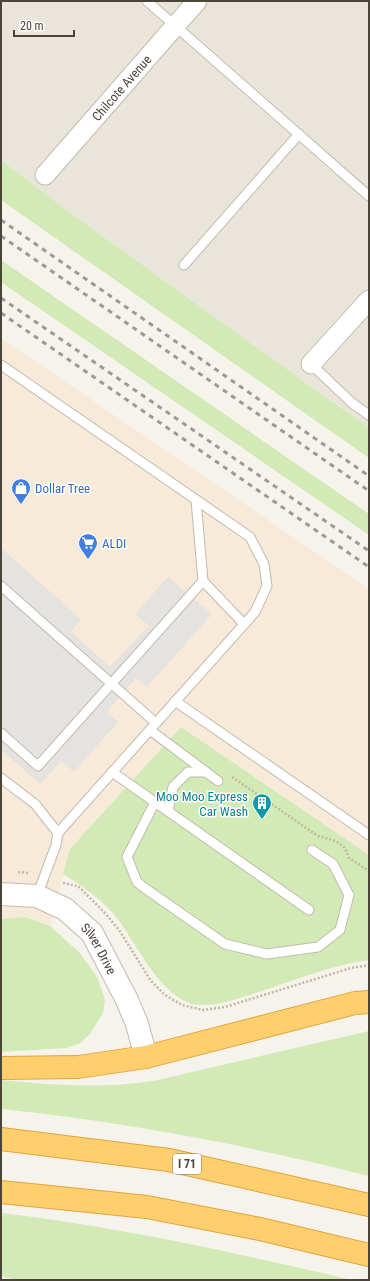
<svg xmlns="http://www.w3.org/2000/svg" width="370" height="1281" viewBox="0 0 370 1281" font-family="'Roboto Condensed',sans-serif">
	<style>
		.residential { fill: #eae5da }
		.commercial { fill: #f7ead8 }
		.green { fill: #d2eab5 }
		.parking { fill: #e5e3e0 }
		.lines { fill: none; stroke-linecap: round; stroke-linejoin: round }
		.service-casing { stroke: #c2bbae; stroke-width: 11 }
		.minor-casing { stroke: #c2bbae; stroke-width: 21 }
		.tertiary-casing { stroke: #c2bbae; stroke-width: 24 }
		.motorway-casing { stroke: #e0a43c; stroke-width: 24 }
		.path { stroke: #c4b79f; stroke-width: 2.5; stroke-dasharray: 2 2; stroke-linecap: butt }
		.service { stroke: #fff; stroke-width: 9 }
		.minor { stroke: #fff; stroke-width: 19 }
		.tertiary { stroke: #fff; stroke-width: 22 }
		.motorway { stroke: #ffcf6e; stroke-width: 22 }
		.rail { stroke: #9a9a9a; stroke-width: 3; stroke-dasharray: 5 5; stroke-linecap: butt }
		.labels { text-anchor: middle; dominant-baseline: central; stroke-width: 3; stroke-linejoin: round; paint-order: stroke }
		.shield { fill: #fff; stroke: #817c74; stroke-width: 1 }
		.shield-label { font-size: 12px; font-weight: bold; fill: #4b4439 }
		.street-label { font-size: 13px; fill: #4b4439; stroke: #fff }
		.shop-label { font-size: 13px; fill: #366cbe; stroke: #fff; text-anchor: start }
		.culture-label { font-size: 13px; fill: #0d838f; stroke: #fff; text-anchor: end }
	</style>
	<rect width="100%" height="100%" fill="#f6f3ec"/>
	<polygon class="residential" points="1,1 369,1 369,427 331,401 69,212 1,160"/>
	<polygon class="commercial" points="1,338 369,589 369,855 181,727 70,849 50,926 25,917 1,919"/>
	<g class="green">
		<polygon points="1,160 69,212 331,401 369,427 369,458 1,200"/>
		<polygon points="1,260 369,514 369,535 1,282"/>
		<path d="M181 727 369 855V960C331 965 295 980 259 992 242 997 224 1004 206 1005 162 1009 136 938 111 911 97 896 81 885 63 874L70 849Z"/>
		<polygon points="25,917 50,926 79,952 97,977 105,999 103,1013 90,1034 80,1043 67,1048 1,1052 1,919"/>
		<path d="M369 1031V1176C248 1145 125 1122 1 1109V1080C52 1085 102 1089 153 1081Z"/>
		<path d="M1 1213C120 1227 236 1253 352 1280H18L1 1276Z"/>
	</g>
	<polygon class="parking" points="3,550 81,619 71,632 110,667 149,626 135,614 168,577 212,614 147,687 136,678 107,712 118,722 74,772 61,761 40,784 1,750 1,551"/>
	<g class="lines">
		<defs>
			<g id="service">
				<polyline points="147,1 369,196"/>
				<polyline points="184,265 299,134"/>
				<polyline points="311,364 352,403 369,415"/>
				<polyline points="1,365 250,537 264,564 267,586 255,612 58,833"/>
				<polyline points="196,500 203,581 244,624"/>
				<polyline points="1,586 156,723"/>
				<polyline points="175,701 369,835"/>
				<polyline points="150,730 218,781"/>
				<polyline points="1,733 38,766 203,581"/>
				<polyline points="112,772 309,910"/>
				<polyline points="1,778 35,804 58,833 56,845 37,896"/>
				<polyline points="155,802 127,857 137,882 146,889 225,944 267,954 318,947 340,930 349,895 333,864 312,850"/>
				<polyline points="168,811 173,787 188,772 206,772"/>
			</g>
			<g id="minor">
				<path id="s1" d="M45 175 197 1"/>
				<polyline points="311,364 369,300"/>
			</g>
			<g id="tertiary">
				<path id="s2" d="M1 894 37 896 65 909 92 933 127 1000 137 1024 146 1057"/>
			</g>
			<g id="motorway">
				<polyline points="1,1068 78,1067 146,1057 355,1003 369,1002"/>
				<polyline points="1,1139 169,1160 369,1205"/>
				<polyline points="1,1192 147,1207 260,1229 369,1255"/>
			</g>
		</defs>
		<use href="#service" class="service-casing"/>
		<use href="#minor" class="minor-casing"/>
		<use href="#tertiary" class="tertiary-casing"/>
		<use href="#motorway" class="motorway-casing"/>
		<g class="path">
			<polyline points="232,777 318,836 336,841 345,848 349,858 369,871"/>
			<polyline points="18,872 29,873"/>
			<polyline points="63,883 78,886 105,913 119,930 151,981 165,995 182,1005 203,1010 225,1007 351,968 369,965"/>
		</g>
		<use href="#service" class="service"/>
		<use href="#minor" class="minor"/>
		<use href="#tertiary" class="tertiary"/>
		<use href="#motorway" class="motorway"/>
		<g class="rail">
			<polyline points="1,220 369,476"/>
			<polyline points="1,236 369,491"/>
			<polyline points="1,298 369,551"/>
			<polyline points="1,313 369,567"/>
		</g>
	</g>
	<defs>
		<symbol id="shop-pin" viewBox="-11 -11 22 30"><path d="M0 17L-7.5 6A9.5 9.5 0 1 1 7.5 6Z" fill="#3f7fe0" stroke="#fff"/><path d="M-5-2.5h2.3a2.7 3.5 0 0 1 5.4 0H5L5.5 6h-11ZM-1.5-2.5h3a1.5 2.3 0 0 0-3 0Z" fill="#fff"/></symbol>
		<symbol id="supermarket-pin" viewBox="-11 -11 22 30"><path d="M0 17L-7.5 6A9.5 9.5 0 1 1 7.5 6Z" fill="#3f7fe0" stroke="#fff"/><path d="M-6-5.5h2.5l.6 2H6L4.5 2H-2.5L-4.4-4H-6ZM-1.5 3.2a1.3 1.3 0 1 0 .1 0ZM3 3.2a1.3 1.3 0 1 0 .1 0Z" fill="#fff"/></symbol>
		<symbol id="building-pin" viewBox="-11 -11 22 30"><path d="M0 17L-7.5 6A9.5 9.5 0 1 1 7.5 6Z" fill="#0f9aa8" stroke="#fff"/><path d="M-4-6H4V6H1V3H-1V6H-4ZM-2.5-4.3h1.7v1.8h-1.7ZM.8-4.3h1.7v1.8H.8ZM-2.5-1h1.7V.8h-1.7ZM.8-1h1.7V.8H.8Z" fill="#fff"/></symbol>
	</defs>
	<g fill-rule="evenodd">
		<use href="#shop-pin" x="10" y="477" width="22" height="30"/>
		<use href="#supermarket-pin" x="77" y="532" width="22" height="30"/>
		<use href="#building-pin" x="251" y="792" width="22" height="30"/>
	</g>
	<g class="labels">
		<rect class="shield" x="173" y="1154" width="28" height="20" rx="3"/>
		<g class="shield-label">
			<text x="187" y="1164">I 71</text>
		</g>
		<g class="street-label">
			<text stroke="none"><textPath href="#s1" startOffset="116">Chilcote Avenue</textPath></text>
			<text stroke="none"><textPath href="#s2" startOffset="120">Silver Drive</textPath></text>
		</g>
		<g class="shop-label">
			<text x="35" y="488">Dollar Tree</text>
			<text x="102" y="543">ALDI</text>
		</g>
		<g class="culture-label">
			<text x="248" y="796">Moo Moo Express<tspan x="248" dy="15">Car Wash</tspan></text>
		</g>
	</g>
	<rect width="370" height="1281" fill="none" stroke="#4b4439" stroke-width="4"/>
	<path d="M14 30v6h60v-6" fill="none" stroke="#4b4439" stroke-width="2"/>
	<text x="20" y="30" font-size="12" fill="#4b4439" stroke="#ffffff" stroke-width="3" paint-order="stroke">20 m</text>
</svg>
